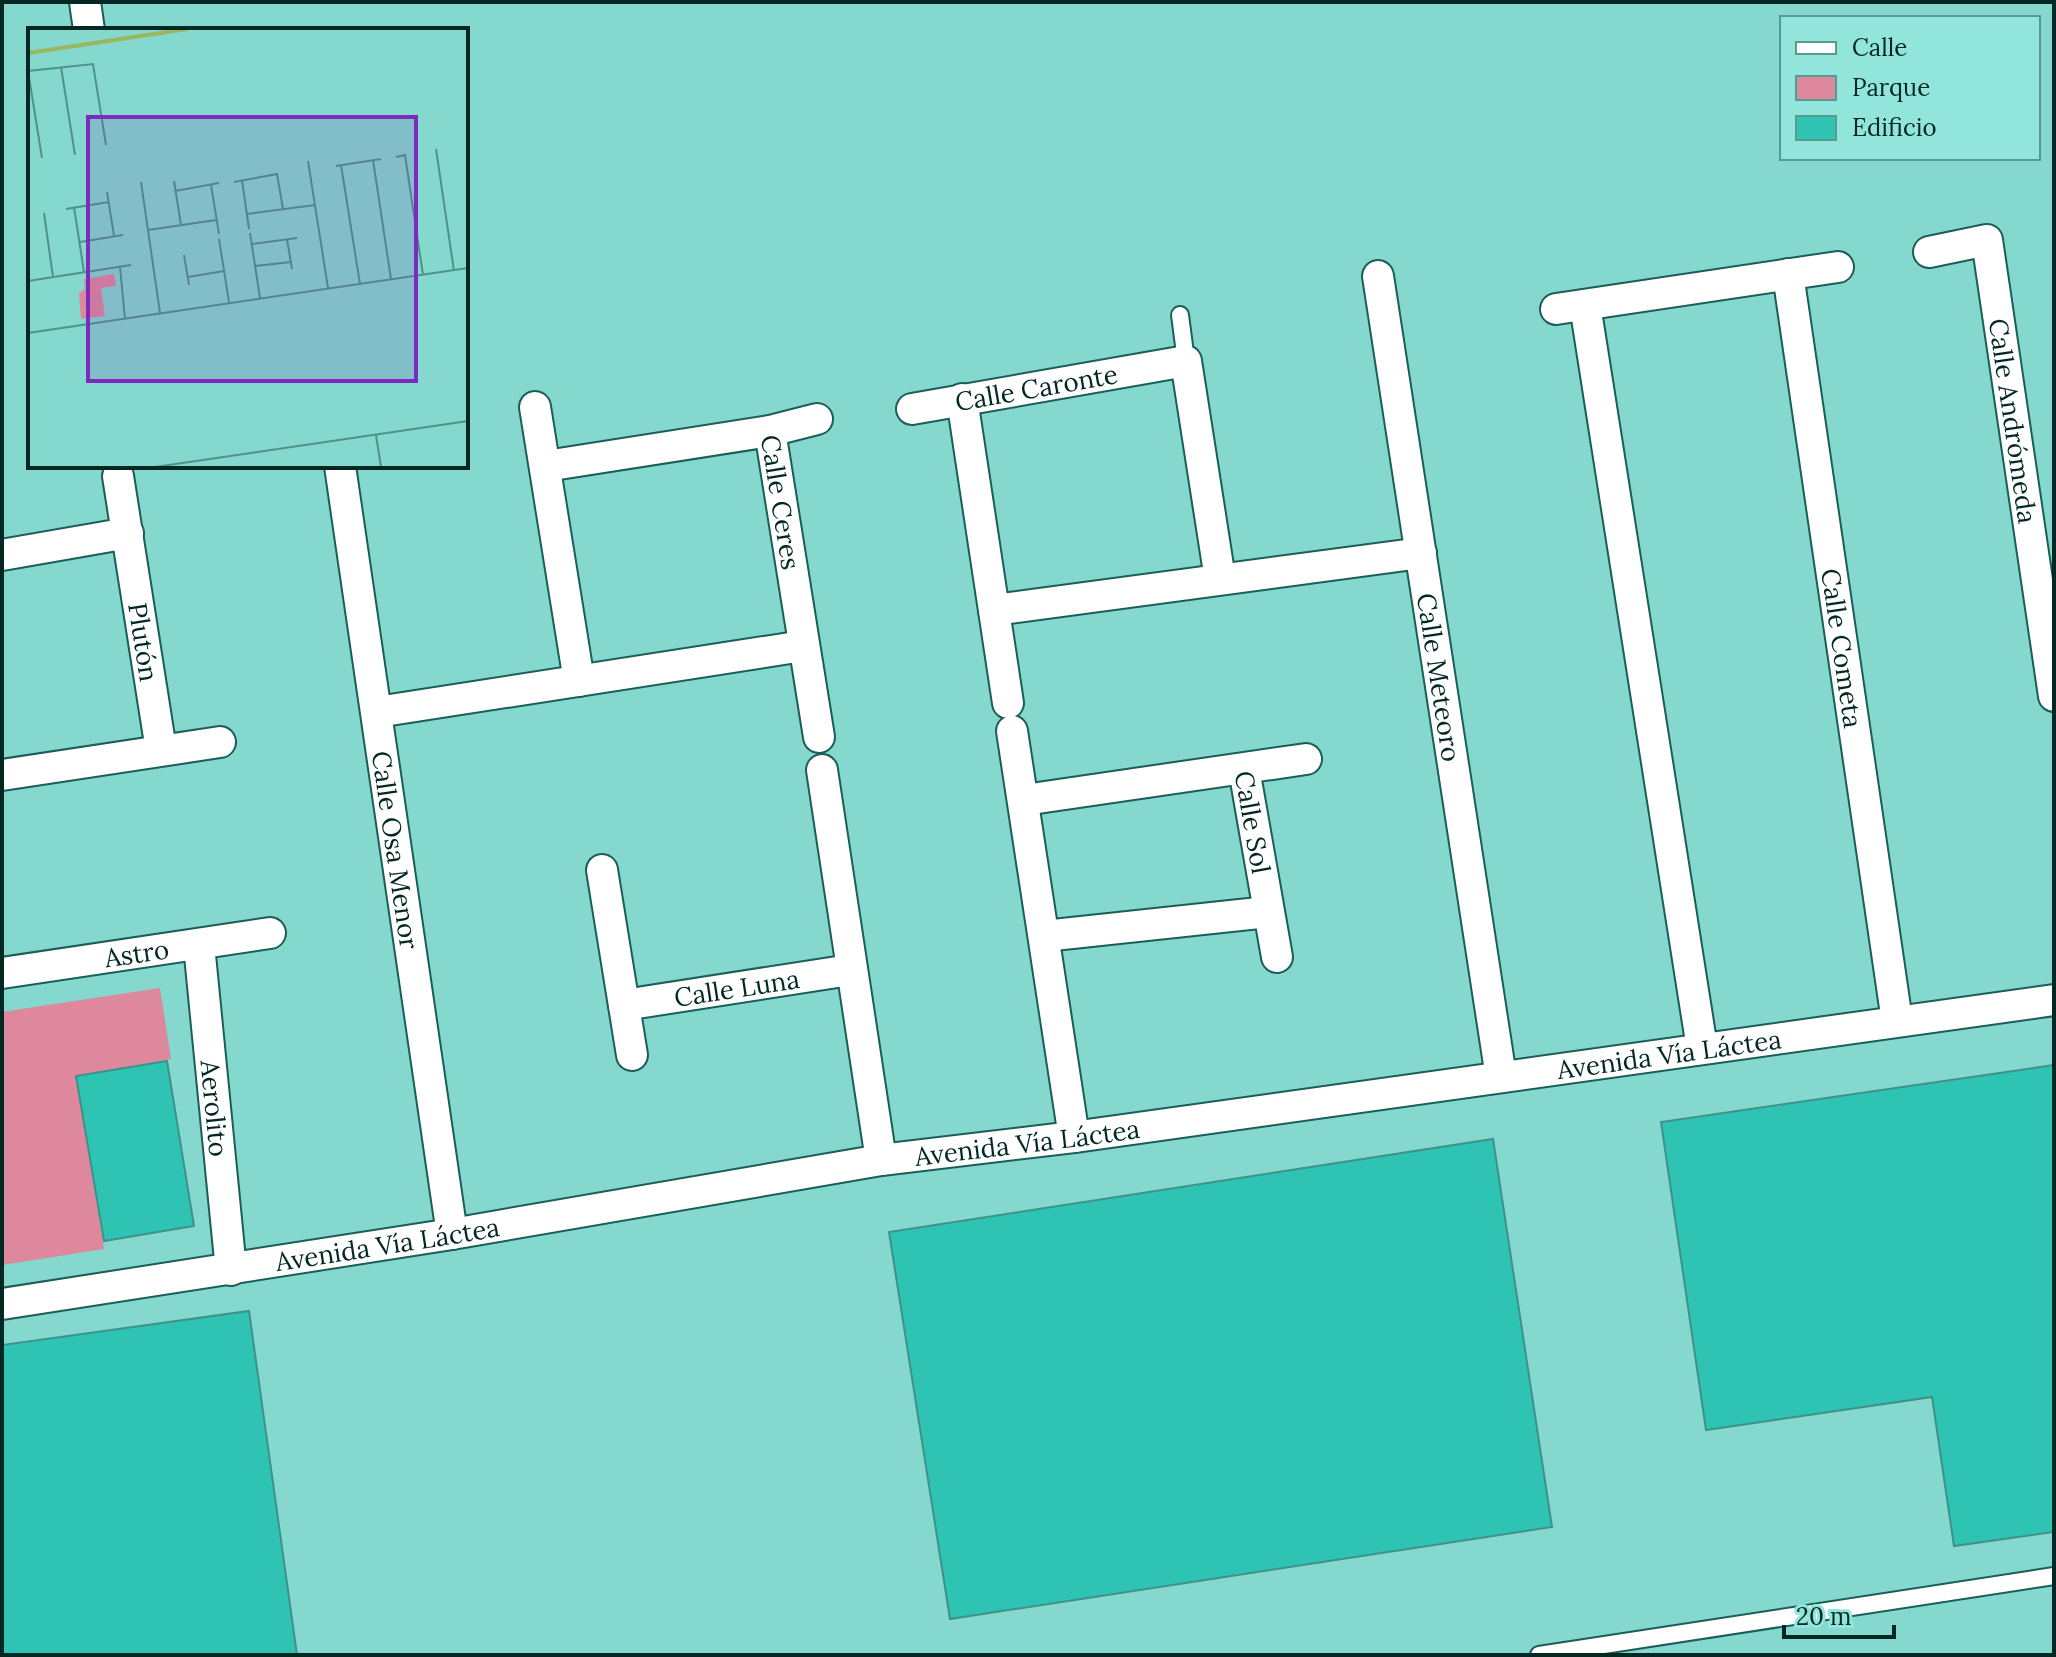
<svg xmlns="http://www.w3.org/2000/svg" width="2056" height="1657" viewBox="0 0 2056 1657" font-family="Lora,serif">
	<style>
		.green { fill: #dd889c }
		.building { fill: #2fc3b4; stroke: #3d9289; stroke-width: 2 }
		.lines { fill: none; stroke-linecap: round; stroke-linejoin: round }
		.service-casing { stroke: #1b5e57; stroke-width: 20 }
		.minor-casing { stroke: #1b5e57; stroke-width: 34 }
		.service { stroke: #fff; stroke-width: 16 }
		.minor { stroke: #fff; stroke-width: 30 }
		.labels { text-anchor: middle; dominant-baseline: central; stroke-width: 7; stroke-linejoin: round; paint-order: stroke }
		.street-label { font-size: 26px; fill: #022824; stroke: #91e5da }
		.inset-river { fill: none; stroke: #98b75f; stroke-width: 4 }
		.inset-road { fill: none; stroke: #509289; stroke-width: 2 }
		.view { fill: #7b2cbf; fill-opacity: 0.15; stroke: #7b2cbf; stroke-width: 4 }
		.inset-edge { fill: none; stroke: #022824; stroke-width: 4 }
	</style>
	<rect width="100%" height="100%" fill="#84d8cd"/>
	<polygon class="green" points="160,988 171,1059 76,1076 104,1249 2,1265 2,1012"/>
	<g class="building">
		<polygon points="167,1061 194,1226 104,1241 76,1076"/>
		<polygon points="2054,1065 2054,1532 1954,1546 1932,1397 1706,1430 1661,1122"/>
		<polygon points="1493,1139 1552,1527 950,1619 889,1232"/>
		<polygon points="249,1311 297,1655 2,1655 2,1345"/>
	</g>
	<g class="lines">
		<defs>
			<g id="service">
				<polyline points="1180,315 1186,361"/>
				<polyline points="1539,1655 2054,1576"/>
			</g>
			<g id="minor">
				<polyline points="85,2 89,30"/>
				<path id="s1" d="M1929 252 1987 240 2054 696"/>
				<path id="s2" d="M1788 274 1897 1021"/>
				<path id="s3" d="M1378 276 1501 1077"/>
				<polyline points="1585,305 1702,1048"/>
				<polyline points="1556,309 1838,267"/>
				<polyline points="962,399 1008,703"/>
				<polyline points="535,407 579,681"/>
				<path id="s4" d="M912 409 1186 361 1220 579"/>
				<path id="s5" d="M770 431 819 737"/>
				<path id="s6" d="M340 466 452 1234"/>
				<polyline points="546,466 770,431 817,419"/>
				<path id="s7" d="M118 476 161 750"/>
				<polyline points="2,555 128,533"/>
				<polyline points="994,610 1421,553"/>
				<polyline points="377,712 803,646"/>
				<polyline points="1012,731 1074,1137"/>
				<path id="s8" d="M1244 769 1277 957"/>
				<polyline points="822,770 881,1160"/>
				<polyline points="2,775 220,742"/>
				<polyline points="1024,800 1306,759"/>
				<polyline points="602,870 632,1055"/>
				<polyline points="1044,936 1268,912"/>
				<path id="s9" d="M199 945 231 1270"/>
				<path id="s10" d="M2 973 270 933"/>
				<path id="s11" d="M624 1005 850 970"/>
				<path id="s12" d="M2 1304 452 1234 881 1160 1074 1137 2054 1000"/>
			</g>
		</defs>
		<use href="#service" class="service-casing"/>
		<use href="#minor" class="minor-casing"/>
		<use href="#service" class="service"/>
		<use href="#minor" class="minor"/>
	</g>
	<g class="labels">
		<g class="street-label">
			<text stroke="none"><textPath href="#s4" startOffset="126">Calle Caronte</textPath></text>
			<text stroke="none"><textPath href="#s1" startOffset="242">Calle Andrómeda</textPath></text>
			<text stroke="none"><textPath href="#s5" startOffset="72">Calle Ceres</textPath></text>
			<text stroke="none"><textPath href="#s7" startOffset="168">Plutón</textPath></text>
			<text stroke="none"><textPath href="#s2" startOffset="378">Calle Cometa</textPath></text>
			<text stroke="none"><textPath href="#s3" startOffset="406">Calle Meteoro</textPath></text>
			<text stroke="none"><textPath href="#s8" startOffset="54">Calle Sol</textPath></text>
			<text stroke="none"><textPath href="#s6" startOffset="388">Calle Osa Menor</textPath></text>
			<text stroke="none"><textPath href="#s10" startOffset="136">Astro</textPath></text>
			<text stroke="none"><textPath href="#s11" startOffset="114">Calle Luna</textPath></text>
			<text stroke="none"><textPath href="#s12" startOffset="1686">Avenida Vía Láctea</textPath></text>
			<text stroke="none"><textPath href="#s9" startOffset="164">Aerolito</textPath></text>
			<text stroke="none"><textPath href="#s12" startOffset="1038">Avenida Vía Láctea</textPath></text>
			<text stroke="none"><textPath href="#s12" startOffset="390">Avenida Vía Láctea</textPath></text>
		</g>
	</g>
	<g transform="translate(28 28)">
		<rect width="440" height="440" fill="#84d8cd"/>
		<path d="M86 246 88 258 73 260 77 288 53 291 51 265 57 261 56 251Z" fill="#dd889c"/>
		<path class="inset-river" d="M0 25 159 1"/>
		<path class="inset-road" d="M33 39 47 127M0 43 65 36 78 117M0 43 14 130M408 121 426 243M368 129 377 127 395 247M345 132 363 251M280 133 300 260M313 137 332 256M308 138 353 131M214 152 221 201M146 153 153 197M113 154 132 285M206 154 249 146 255 181M183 157 191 206M147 163 191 155M79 164 86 208M46 179 56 244M38 181 81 174M16 185 25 249M219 186 287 177M120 202 188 192M222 205 232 270M191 211 201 274M259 211 264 241M52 214 95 207M224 216 269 210M156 227 161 257M227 238 263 234M92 239 97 291M160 249 196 243M0 253 103 237M0 305 440 240M348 407 353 439M127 439 440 393"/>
		<path class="view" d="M60 89H388V353H60Z"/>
		<rect width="440" height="440" class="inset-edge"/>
	</g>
	<rect width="2056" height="1657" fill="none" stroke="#022824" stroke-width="8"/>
	<rect x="1780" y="16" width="260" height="144" fill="#91e5da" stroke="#589991" stroke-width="2"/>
	<rect x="1796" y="42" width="40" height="12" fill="#ffffff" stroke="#589991" stroke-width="2"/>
	<text x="1852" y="56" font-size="24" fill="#022824">Calle</text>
	<rect x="1796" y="76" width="40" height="24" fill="#dd889c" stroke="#589991" stroke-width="2"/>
	<text x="1852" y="96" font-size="24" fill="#022824">Parque</text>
	<rect x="1796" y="116" width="40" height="24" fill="#2fc3b4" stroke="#589991" stroke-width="2"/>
	<text x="1852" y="136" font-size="24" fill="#022824">Edificio</text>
	<path d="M1784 1625v12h110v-12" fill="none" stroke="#022824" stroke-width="4"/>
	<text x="1796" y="1625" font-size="24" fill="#022824" stroke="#91e5da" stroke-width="6" paint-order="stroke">20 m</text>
</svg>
